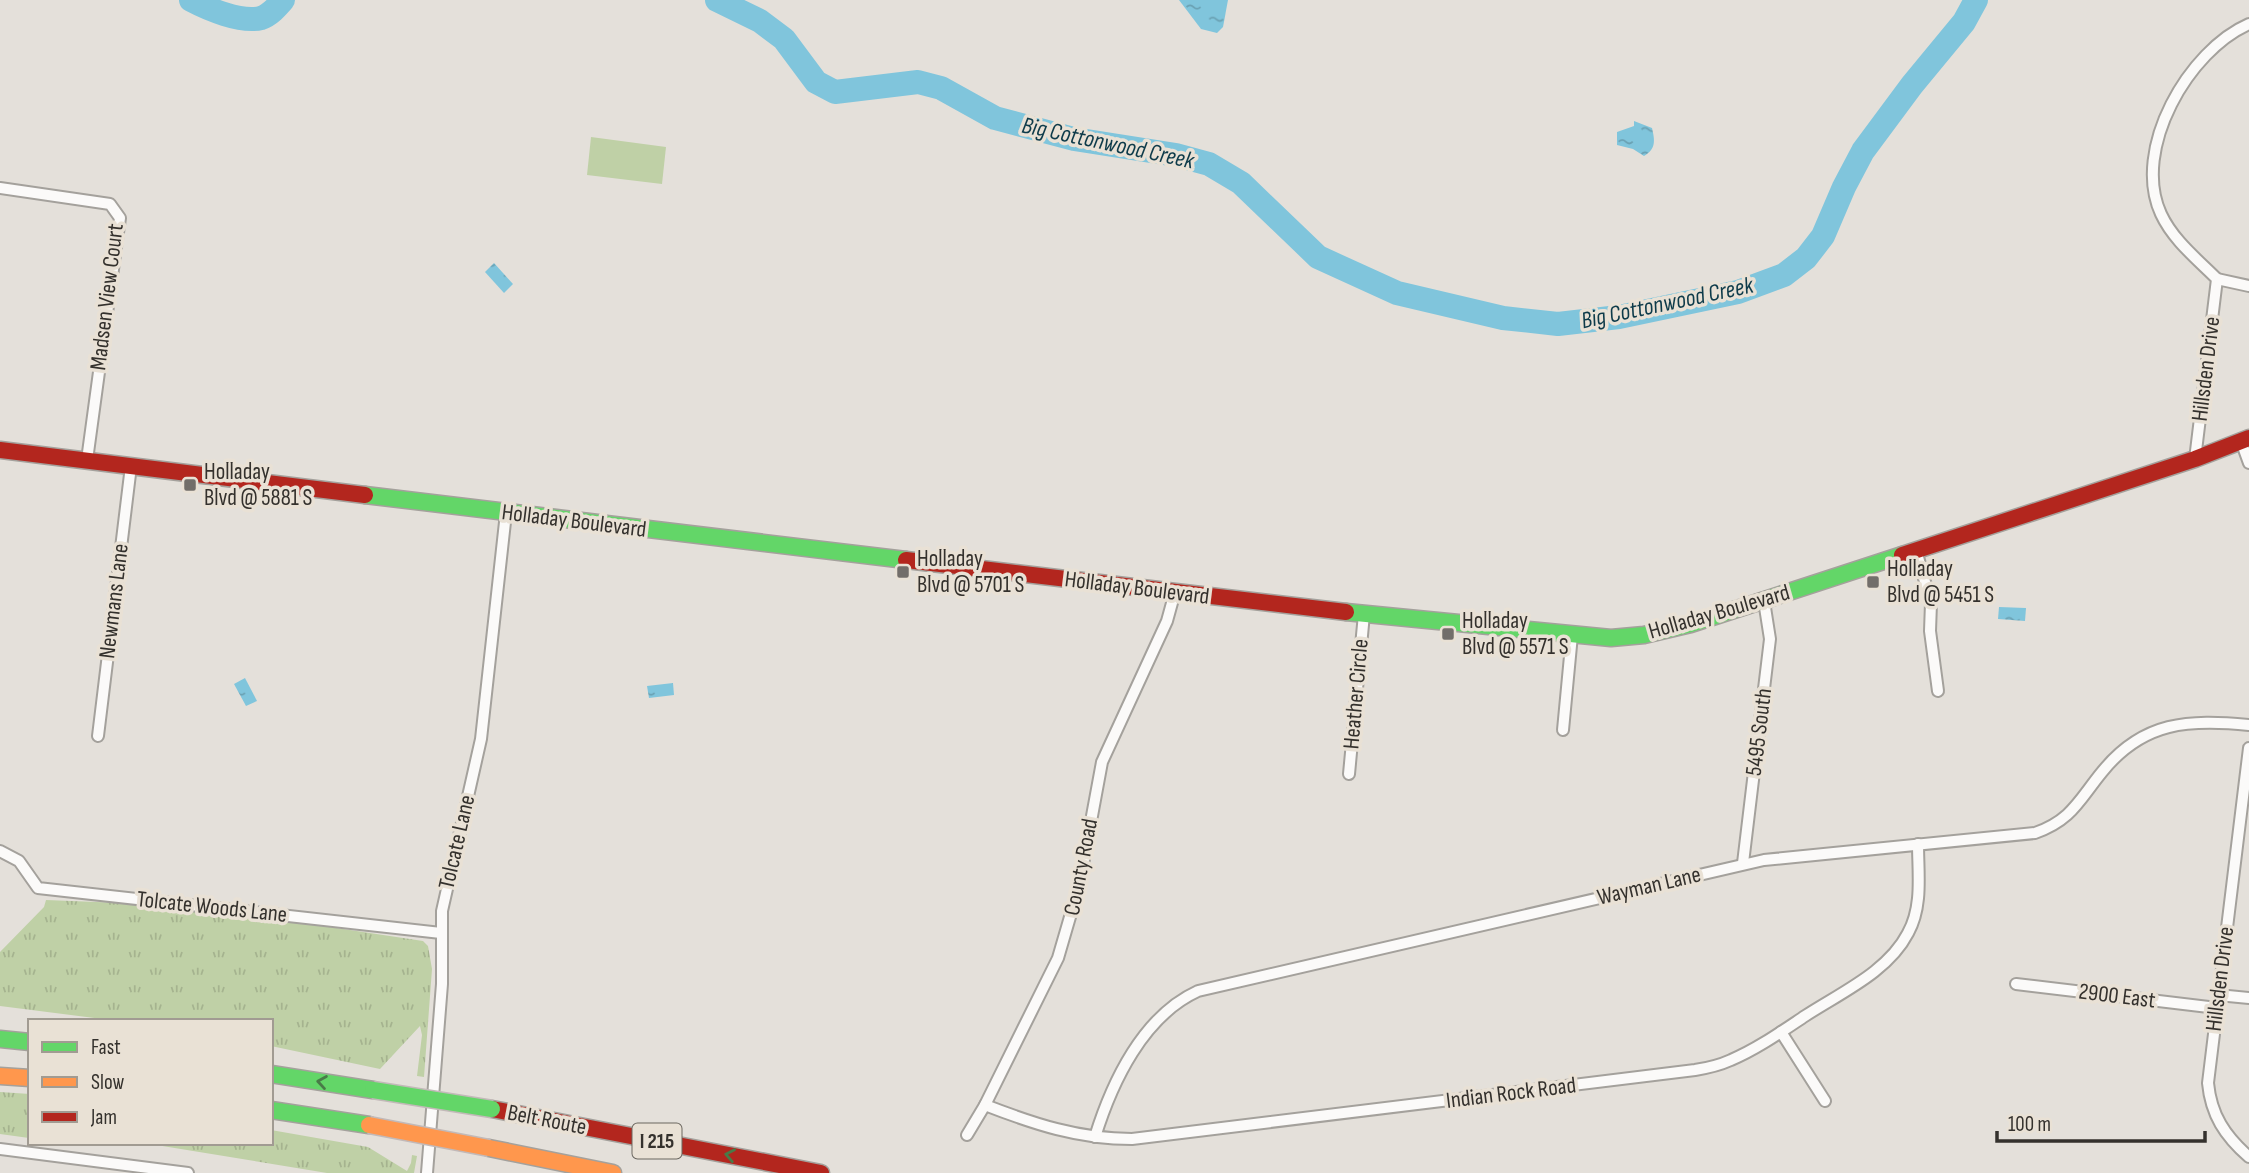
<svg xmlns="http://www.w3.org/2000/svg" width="2249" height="1173" viewBox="0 0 2249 1173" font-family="'Sofia Sans Condensed',sans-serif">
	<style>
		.grass { fill: url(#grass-tufts) }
		.pitch { fill: #bfd0a6 }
		.water { fill: url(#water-ripples) }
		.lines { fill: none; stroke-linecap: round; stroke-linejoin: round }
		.river { stroke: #80c5dc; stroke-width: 24 }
		.street-casing { stroke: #a4a19c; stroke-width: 14 }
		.fast-casing { stroke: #a4a19c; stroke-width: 19 }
		.slow-casing { stroke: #a4a19c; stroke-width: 19 }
		.jam-casing { stroke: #a4a19c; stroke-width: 19 }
		.street { stroke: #fbfaf9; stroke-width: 10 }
		.fast { stroke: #63d668; stroke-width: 16 }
		.slow { stroke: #ff974d; stroke-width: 16 }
		.jam { stroke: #b3261e; stroke-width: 16 }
		.fast-bridge-casing { stroke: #c2b9b8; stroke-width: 19; stroke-linecap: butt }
		.slow-bridge-casing { stroke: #c2b9b8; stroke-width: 19; stroke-linecap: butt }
		.fast-bridge { stroke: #63d668; stroke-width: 16 }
		.slow-bridge { stroke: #ff974d; stroke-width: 16 }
		.oneway { stroke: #497b48 }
		.poi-dot { fill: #726e6a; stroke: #e9e1d5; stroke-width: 2.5 }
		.labels { text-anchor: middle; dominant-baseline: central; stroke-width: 7; stroke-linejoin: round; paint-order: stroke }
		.shield { fill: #e9e1d5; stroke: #6a665f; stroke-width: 2 }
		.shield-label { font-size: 21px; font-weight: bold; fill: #34312d }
		.street-label { font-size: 23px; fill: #34312d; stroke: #e9e1d5 }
		.poi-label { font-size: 23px; fill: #34312d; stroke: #e9e1d5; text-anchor: start }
		.water-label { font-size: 24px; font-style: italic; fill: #0e3b4a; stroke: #e9e1d5 }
	</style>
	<defs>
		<pattern id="grass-tufts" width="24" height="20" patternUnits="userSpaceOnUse" patternTransform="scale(1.75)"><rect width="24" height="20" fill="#bfd0a6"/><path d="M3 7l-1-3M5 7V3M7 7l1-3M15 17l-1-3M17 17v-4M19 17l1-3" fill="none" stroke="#a5b38f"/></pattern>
		<pattern id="water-ripples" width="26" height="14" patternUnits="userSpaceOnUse" patternTransform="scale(1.75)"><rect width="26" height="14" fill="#80c5dc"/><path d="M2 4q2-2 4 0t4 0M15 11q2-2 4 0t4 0" fill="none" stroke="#6aa1b3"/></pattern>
	</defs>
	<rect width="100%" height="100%" fill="#e4e0da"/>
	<g class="grass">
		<polygon points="46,900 122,903 290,921 423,941 428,946 432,969 424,1077 417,1076 422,1035 420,1026 380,1069 271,1046 271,1021 118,1021 0,1006 0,952 44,907"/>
		<polygon points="0,1092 30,1094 29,1138 0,1134"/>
		<polygon points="271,1130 368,1147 407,1171 411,1163 412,1155 417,1156 414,1173 327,1173 144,1143 271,1143"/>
	</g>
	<polygon class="pitch" points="591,137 666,147 662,184 587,175"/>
	<g class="water">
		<polygon points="1179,0 1228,0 1223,27 1217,33 1201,29"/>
		<path d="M1634 121 1652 128C1655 141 1656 149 1644 156L1633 149 1617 145V132L1634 126Z"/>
		<polygon points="494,263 513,284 504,293 485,272"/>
		<polygon points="1999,607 2026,608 2025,621 1998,619"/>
		<polygon points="245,678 257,701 246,706 234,684"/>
		<polygon points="673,683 674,695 649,698 647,686"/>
	</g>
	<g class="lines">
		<g class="river">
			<path d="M191 0C208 9 241 23 261 18 270 15 277 7 283 0"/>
			<polyline points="717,0 760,21 784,39 816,82 835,92 918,82 941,88 995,118 1074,139 1176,155 1209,164 1241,183 1318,257 1397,293 1503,318 1558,324 1619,317 1738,292 1784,275 1806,258 1823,236 1844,187 1863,151 1912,85 1964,22 1976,0"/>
		</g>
		<defs>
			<g id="street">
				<polyline points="0,188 110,204 120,218 87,460"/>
				<polyline points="2217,279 2249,286"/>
				<polyline points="2241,441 2249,463"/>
				<path d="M2195 459 2217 279C2197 259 2173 240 2161 214 2131 149 2189 50 2249 24"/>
				<polyline points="1916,550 1931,603 1930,631 1938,691"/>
				<polyline points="1563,730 1572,635"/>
				<polyline points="98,736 131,466"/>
				<path d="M2249 748 2208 1083C2211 1115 2225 1136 2249 1157"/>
				<polyline points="1349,774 1364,614"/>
				<polyline points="0,851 19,861 38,888 441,933"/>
				<polyline points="1743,863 1770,639 1764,601"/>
				<polyline points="2016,984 2217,1008"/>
				<polyline points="2218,995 2249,998"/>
				<polyline points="1781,1032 1825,1101"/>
				<path d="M985 1105C1034 1124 1079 1139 1132 1139L1695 1070C1708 1068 1720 1065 1731 1060 1757 1049 1781 1032 1805 1016 1840 993 1888 972 1908 933 1923 906 1918 873 1918 844"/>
				<polyline points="967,1135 985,1105 1058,958 1079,886 1102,762 1167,621 1175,592"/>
				<path d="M1095 1137C1112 1082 1143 1016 1198 991L1764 860 2035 833C2072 820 2079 800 2102 772 2143 721 2189 719 2249 725"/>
				<polyline points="0,1149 188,1173"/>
				<polyline points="427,1173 442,984 442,911 481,739 506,513"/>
			</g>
			<g id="fast">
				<polyline points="365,495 906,560"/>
				<polyline points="1346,612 1611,638 1644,635 1691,624 1902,555"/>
				<polyline points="0,1039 30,1042"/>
				<polyline points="271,1074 373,1090"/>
				<polyline points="271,1110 369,1125"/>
			</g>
			<g id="slow">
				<polyline points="0,1076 30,1078"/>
				<polyline points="489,1148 613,1173"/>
			</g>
			<g id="jam">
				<polyline points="0,450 365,495"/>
				<polyline points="1902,555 2195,459 2249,438"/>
				<polyline points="906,560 1346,612"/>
				<polyline points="492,1109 821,1173"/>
			</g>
		</defs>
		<use href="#street" class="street-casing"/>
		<use href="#fast" class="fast-casing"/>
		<use href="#slow" class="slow-casing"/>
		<use href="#jam" class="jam-casing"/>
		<use href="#street" class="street"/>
		<use href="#fast" class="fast"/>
		<use href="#slow" class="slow"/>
		<use href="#jam" class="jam"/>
		<defs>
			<polyline id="fast-bridge" points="373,1090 492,1109"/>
			<polyline id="slow-bridge" points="369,1125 489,1148"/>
		</defs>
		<use href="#fast-bridge" class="fast-bridge-casing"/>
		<use href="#slow-bridge" class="slow-bridge-casing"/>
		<use href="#fast-bridge" class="fast-bridge"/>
		<use href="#slow-bridge" class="slow-bridge"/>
	</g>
	<defs><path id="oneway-chevron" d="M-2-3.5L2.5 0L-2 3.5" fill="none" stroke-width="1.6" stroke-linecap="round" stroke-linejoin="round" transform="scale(1.75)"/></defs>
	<g class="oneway">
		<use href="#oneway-chevron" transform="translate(322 1082) rotate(-171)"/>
		<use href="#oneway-chevron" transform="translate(730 1155) rotate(-169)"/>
	</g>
	<g class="poi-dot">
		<rect x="183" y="478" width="14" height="14" rx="3.5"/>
		<rect x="896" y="565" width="14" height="14" rx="3.5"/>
		<rect x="1866" y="575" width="14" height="14" rx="3.5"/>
		<rect x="1441" y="627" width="14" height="14" rx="3.5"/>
	</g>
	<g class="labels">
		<rect class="shield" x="632.5" y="1123.5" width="49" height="35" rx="5"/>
		<g class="shield-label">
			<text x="657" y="1141">I 215</text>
		</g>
		<g class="street-label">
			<text transform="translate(107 297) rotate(-83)">Madsen View Court</text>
			<text transform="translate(2206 369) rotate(-83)">Hillsden Drive</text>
			<text transform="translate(574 521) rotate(7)">Holladay Boulevard</text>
			<text transform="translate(1137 588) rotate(7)">Holladay Boulevard</text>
			<text transform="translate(114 601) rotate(-83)">Newmans Lane</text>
			<text transform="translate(1719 612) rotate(-16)">Holladay Boulevard</text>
			<text transform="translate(1356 694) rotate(-85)">Heather Circle</text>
			<text transform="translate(1759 732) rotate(-83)">5495 South</text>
			<text transform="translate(457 842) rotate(-77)">Tolcate Lane</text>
			<text transform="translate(1081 867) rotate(-79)">County Road</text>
			<text transform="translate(1649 886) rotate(-13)">Wayman Lane</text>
			<text transform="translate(212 907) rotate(6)">Tolcate Woods Lane</text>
			<text transform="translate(2220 979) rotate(-83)">Hillsden Drive</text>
			<text transform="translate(2117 996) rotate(7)">2900 East</text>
			<text transform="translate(1511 1093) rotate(-7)">Indian Rock Road</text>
			<text transform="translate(547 1120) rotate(11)">Belt Route</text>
		</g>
		<g class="poi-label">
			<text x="204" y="472">Holladay<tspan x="204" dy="26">Blvd @ 5881 S</tspan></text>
			<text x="917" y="559">Holladay<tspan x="917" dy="26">Blvd @ 5701 S</tspan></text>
			<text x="1887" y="569">Holladay<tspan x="1887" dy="26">Blvd @ 5451 S</tspan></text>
			<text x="1462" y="621">Holladay<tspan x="1462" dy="26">Blvd @ 5571 S</tspan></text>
		</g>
		<g class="water-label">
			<text transform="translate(1108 143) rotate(12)">Big Cottonwood Creek</text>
			<text transform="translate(1667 303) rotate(-12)">Big Cottonwood Creek</text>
		</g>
	</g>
	<rect x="28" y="1019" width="245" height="126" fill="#e9e1d5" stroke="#a19b92" stroke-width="2"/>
	<rect x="42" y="1042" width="35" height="10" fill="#63d668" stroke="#a19b92" stroke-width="2"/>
	<text x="91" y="1054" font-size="21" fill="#34312d">Fast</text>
	<rect x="42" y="1077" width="35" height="10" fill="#ff974d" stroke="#a19b92" stroke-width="2"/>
	<text x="91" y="1089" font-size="21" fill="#34312d">Slow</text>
	<rect x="42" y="1112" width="35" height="10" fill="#b3261e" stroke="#a19b92" stroke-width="2"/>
	<text x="91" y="1124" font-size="21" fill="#34312d">Jam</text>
	<path d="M1997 1131v10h208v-10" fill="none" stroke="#34312d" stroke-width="3.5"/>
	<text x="2008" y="1131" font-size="21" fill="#34312d" stroke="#e9e1d5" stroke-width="5" paint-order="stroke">100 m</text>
</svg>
